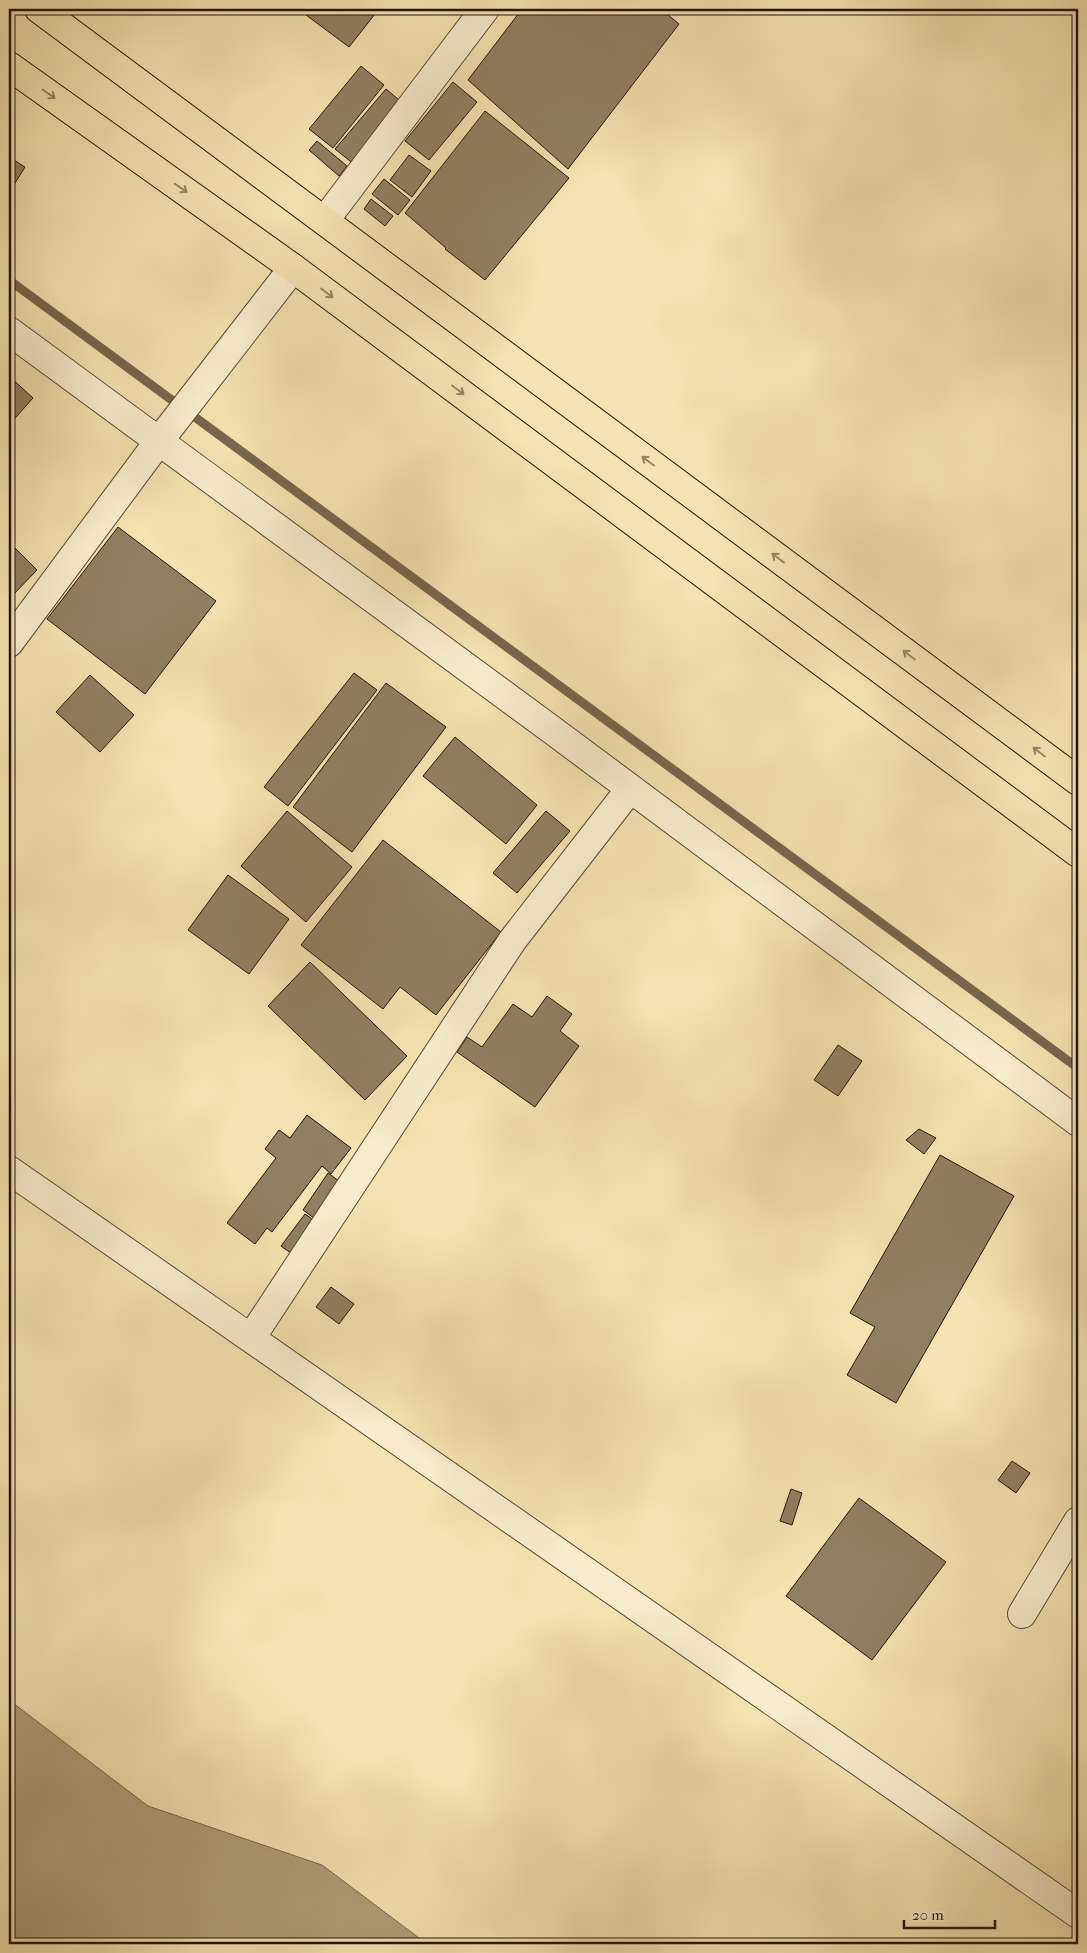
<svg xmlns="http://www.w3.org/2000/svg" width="1087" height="1953" viewBox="0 0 1087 1953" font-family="'IM FELL French Canon',serif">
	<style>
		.water { fill: #ae9c78; stroke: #77664c }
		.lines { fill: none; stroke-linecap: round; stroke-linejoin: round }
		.stream { stroke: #77664c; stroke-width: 9 }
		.building { fill: #917f61; stroke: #24150a }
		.minor-casing { stroke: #584834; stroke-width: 30 }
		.major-casing { stroke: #24150a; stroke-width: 30 }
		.minor { stroke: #f8eccc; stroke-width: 28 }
		.major { stroke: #f5e1b1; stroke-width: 28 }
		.oneway { stroke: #978566 }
	</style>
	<rect width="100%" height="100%" fill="#f5e1b1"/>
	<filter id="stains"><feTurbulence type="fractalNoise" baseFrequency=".004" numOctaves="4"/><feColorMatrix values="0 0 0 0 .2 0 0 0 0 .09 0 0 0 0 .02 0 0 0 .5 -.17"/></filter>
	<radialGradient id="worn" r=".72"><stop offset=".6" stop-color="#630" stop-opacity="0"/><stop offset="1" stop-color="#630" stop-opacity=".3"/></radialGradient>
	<polygon class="water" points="9,1700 148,1806 322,1865 427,1944 9,1944"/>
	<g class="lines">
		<polyline class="stream" points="9,280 1078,1068"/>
	</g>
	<g class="building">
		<polygon points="298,9 379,9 349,47"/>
		<polygon points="522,9 661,9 679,24 568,169 468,80"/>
		<polygon points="361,66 384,85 333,148 309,129"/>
		<polygon points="453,82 477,102 429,160 405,141"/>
		<polygon points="386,89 405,105 355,165 335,149"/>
		<polygon points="485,111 569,178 485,280 445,249 446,248 405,213"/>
		<polygon points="317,141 347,166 339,176 309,150"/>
		<polygon points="409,155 431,171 412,197 390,180"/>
		<polygon points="9,157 25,167 12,188 9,186"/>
		<polygon points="384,179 410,200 398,215 372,194"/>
		<polygon points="371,199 393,216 385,226 364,209"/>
		<polygon points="9,376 33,398 9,425"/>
		<polygon points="118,527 216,601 145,694 47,619"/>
		<polygon points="9,542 37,570 9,599"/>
		<polygon points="354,673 377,690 288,806 264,787"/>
		<polygon points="90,675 134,715 100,752 56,712"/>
		<polygon points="386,683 446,727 352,852 293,807"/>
		<polygon points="455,737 537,805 506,844 423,776"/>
		<polygon points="287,811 352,867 306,922 241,866"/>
		<polygon points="546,811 570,831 517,893 493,873"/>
		<polygon points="383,840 501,932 436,1015 400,987 383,1009 301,945"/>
		<polygon points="228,875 289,919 249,974 188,930"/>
		<polygon points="310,962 407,1056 365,1100 268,1006"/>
		<polygon points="547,996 572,1014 560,1031 579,1046 535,1107 457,1052 467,1037 482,1047 513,1004 532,1017"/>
		<polygon points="838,1045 862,1061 838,1096 814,1080"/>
		<polygon points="307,1115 351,1148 331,1174 322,1166 272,1232 267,1228 255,1244 227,1223 276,1158 265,1149 279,1130 290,1138"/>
		<polygon points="919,1129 936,1138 924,1154 906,1140"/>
		<polygon points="940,1155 1014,1196 896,1403 847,1375 875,1327 850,1313"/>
		<polygon points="328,1173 343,1184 318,1221 303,1210"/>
		<polygon points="305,1214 319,1224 295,1256 281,1246"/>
		<polygon points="331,1287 354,1304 339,1324 316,1307"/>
		<polygon points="1012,1461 1030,1473 1016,1493 998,1480"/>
		<polygon points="791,1489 802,1493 792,1525 780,1521"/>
		<polygon points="859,1498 946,1562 872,1660 786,1596"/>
	</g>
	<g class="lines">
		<defs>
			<g id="minor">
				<polyline points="325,220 485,9"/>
				<polyline points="9,331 552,730 1078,1122"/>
				<polyline points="9,643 159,441 293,268"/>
				<polyline points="9,1170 1078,1914"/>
				<polyline points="251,1338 512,941 630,789"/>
				<polyline points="1022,1614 1078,1521"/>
			</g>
			<g id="major">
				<polyline points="39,9 1078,781"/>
				<polyline points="9,66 293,268 1078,853"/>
			</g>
		</defs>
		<use href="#minor" class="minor-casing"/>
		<use href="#major" class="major-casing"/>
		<use href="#minor" class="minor"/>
		<use href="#major" class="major"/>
	</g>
	<defs><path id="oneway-shaft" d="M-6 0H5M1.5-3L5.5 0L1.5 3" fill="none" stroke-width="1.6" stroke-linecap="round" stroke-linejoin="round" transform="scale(1.25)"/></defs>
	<g class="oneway">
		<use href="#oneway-shaft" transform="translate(49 94) rotate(35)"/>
		<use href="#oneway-shaft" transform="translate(181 188) rotate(35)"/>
		<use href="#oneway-shaft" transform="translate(327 293) rotate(37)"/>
		<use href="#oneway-shaft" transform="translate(458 390) rotate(37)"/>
		<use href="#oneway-shaft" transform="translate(648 461) rotate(-143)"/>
		<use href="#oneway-shaft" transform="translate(778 558) rotate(-143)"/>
		<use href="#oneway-shaft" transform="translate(909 655) rotate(-143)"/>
		<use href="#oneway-shaft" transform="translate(1039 752) rotate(-143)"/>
	</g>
	<rect width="1087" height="1953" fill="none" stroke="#f5e1b1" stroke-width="30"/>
	<rect x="10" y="10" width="1067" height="1933" fill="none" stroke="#24150a" stroke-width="2.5"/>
	<rect x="15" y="15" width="1057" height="1923" fill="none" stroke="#24150a"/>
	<path d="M904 1920v8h91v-8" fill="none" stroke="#24150a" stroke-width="2.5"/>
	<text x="912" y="1920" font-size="15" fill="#24150a" stroke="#f8eccc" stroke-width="4" paint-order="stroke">20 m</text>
	<rect width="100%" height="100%" filter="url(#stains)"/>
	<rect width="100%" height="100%" fill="url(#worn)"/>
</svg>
